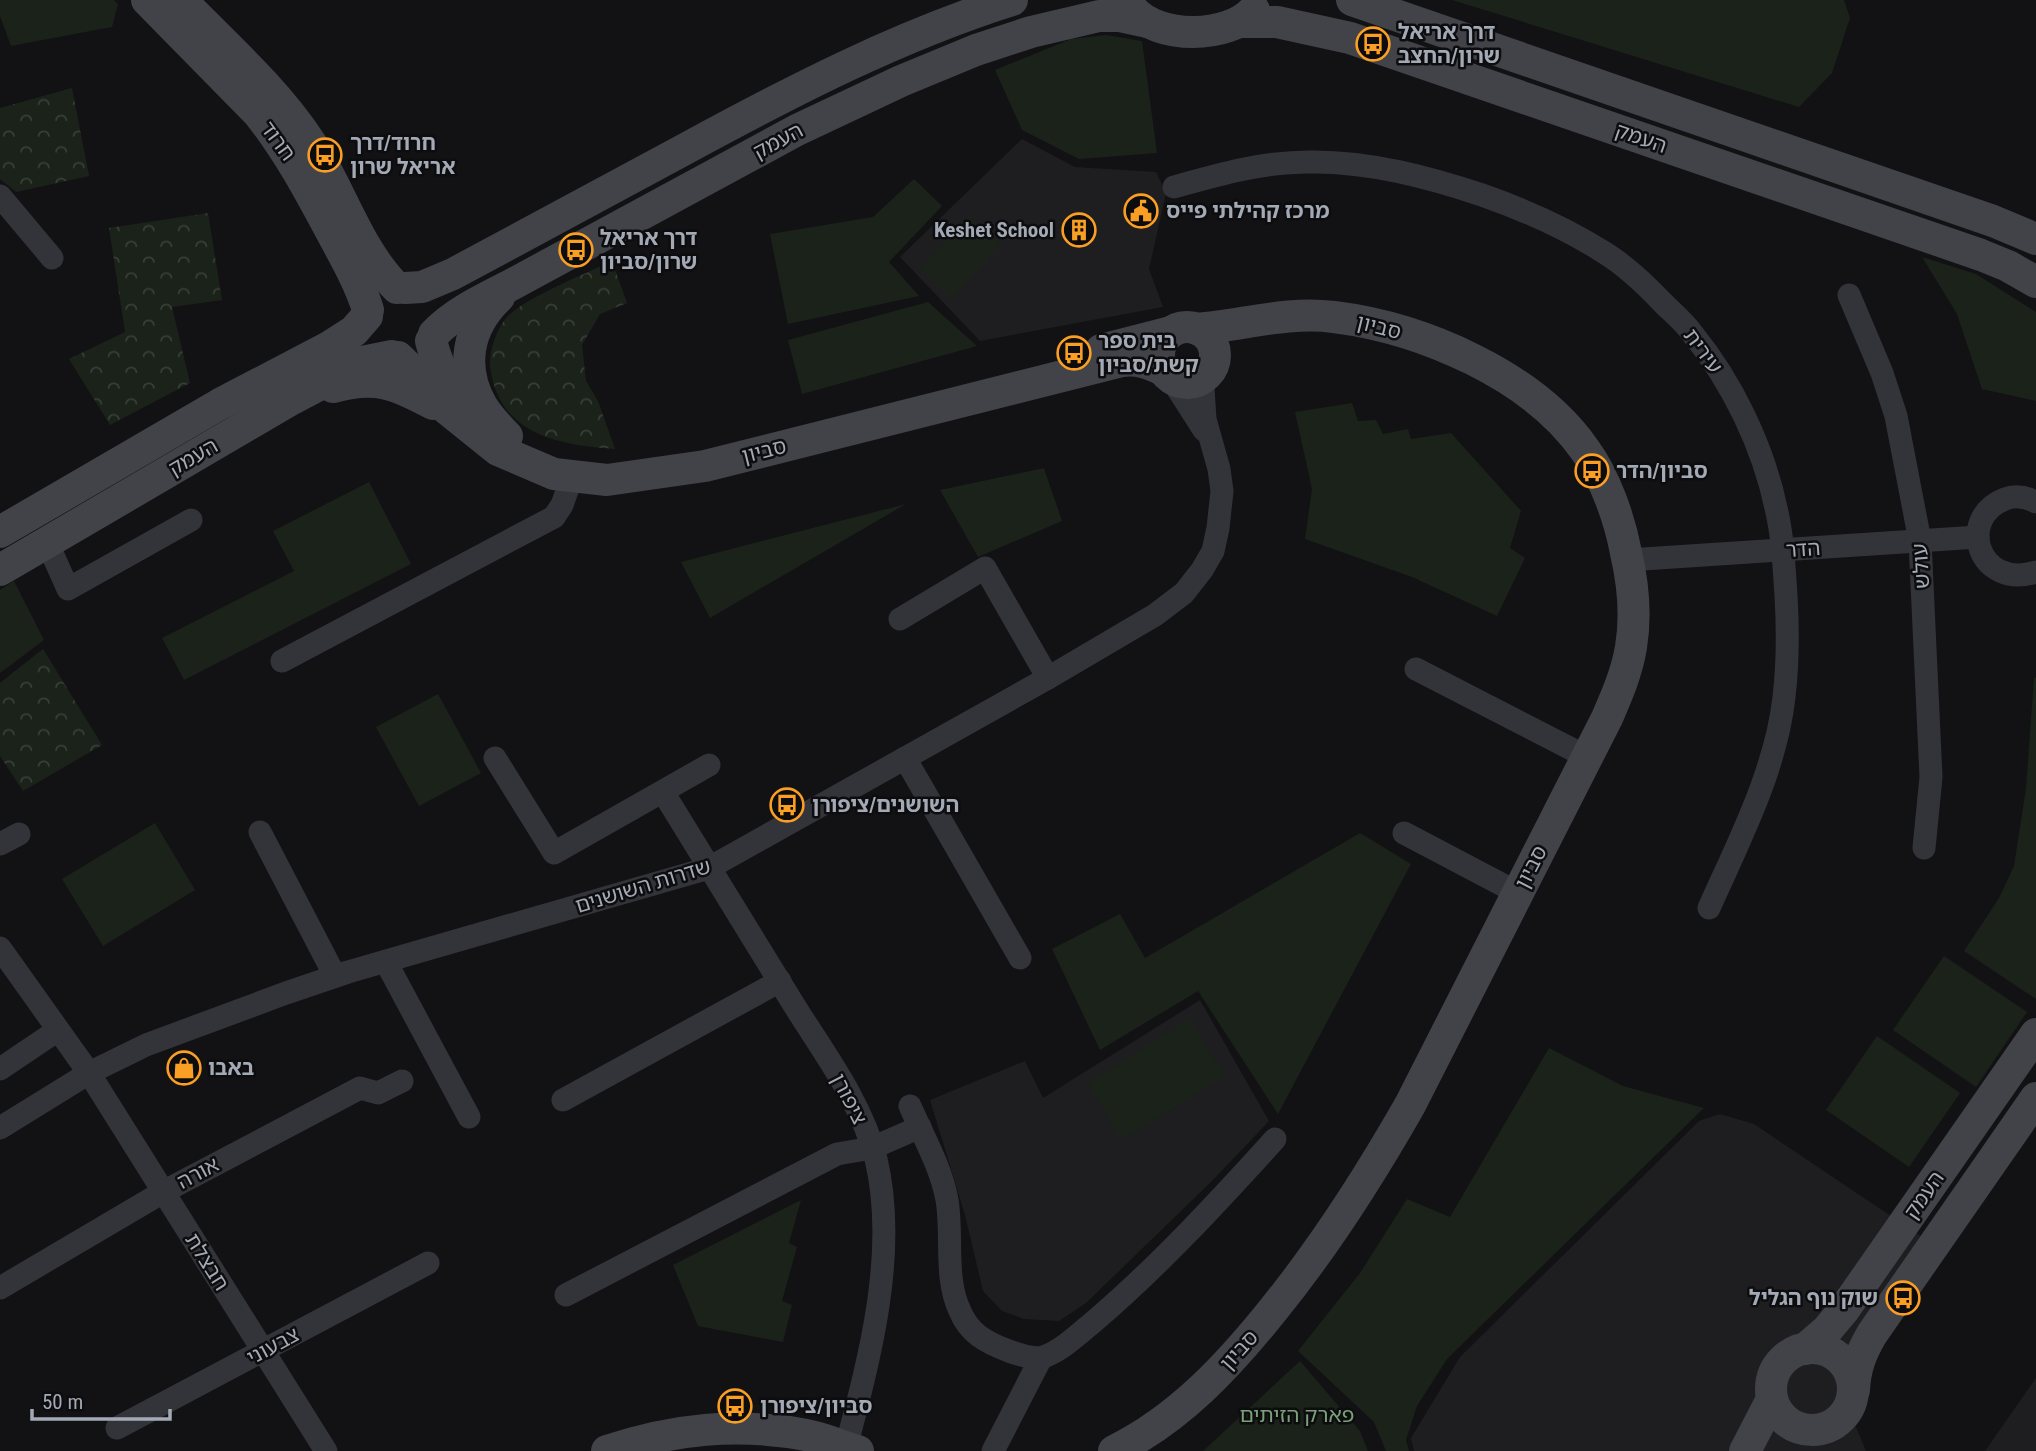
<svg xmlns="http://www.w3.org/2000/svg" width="2036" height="1451" viewBox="0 0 2036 1451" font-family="'Roboto Condensed','Noto Sans Hebrew',sans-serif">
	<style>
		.built { fill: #1e1e21 }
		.green { fill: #1a221a }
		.forest { fill: url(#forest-crowns) }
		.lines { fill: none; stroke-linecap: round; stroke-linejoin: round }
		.street { stroke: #333439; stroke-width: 23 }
		.secondary { stroke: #414349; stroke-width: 32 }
		.labels { text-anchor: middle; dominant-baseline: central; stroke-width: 5; stroke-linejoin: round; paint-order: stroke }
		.poi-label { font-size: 21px; font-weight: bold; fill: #a3aab5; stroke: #0d0d0f; text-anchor: start }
		.street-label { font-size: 21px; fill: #a3aab5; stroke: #0d0d0f }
		.park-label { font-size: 21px; fill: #7aa179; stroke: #0d0d0f }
	</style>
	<defs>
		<pattern id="forest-crowns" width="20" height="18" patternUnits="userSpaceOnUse" patternTransform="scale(1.75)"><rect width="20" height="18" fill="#1a221a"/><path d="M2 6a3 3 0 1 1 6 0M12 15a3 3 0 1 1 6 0" fill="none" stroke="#383f39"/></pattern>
	</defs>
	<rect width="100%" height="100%" fill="#121214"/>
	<g class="built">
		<polygon points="1022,139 1075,167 1156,172 1166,193 1149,269 1163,307 980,341 900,257"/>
		<polygon points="1200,1000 1269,1121 1212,1181 1086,1303 1059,1321 1024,1319 1002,1311 983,1291 965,1215 930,1100 1025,1061 1043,1098"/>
		<polygon points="1720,1114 1754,1124 1946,1253 1841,1391 1866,1451 1414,1451 1411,1438 1460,1357 1699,1121"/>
		<polygon points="2036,1378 2036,1451 1985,1451"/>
	</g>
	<g class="green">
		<polygon points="0,0 114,0 118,4 112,27 11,46 0,16"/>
		<polygon points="1452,0 1844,0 1850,18 1832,73 1799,107"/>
		<polygon points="1106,35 1142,41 1157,153 1079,159 1022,130 995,70 1071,39"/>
		<polygon points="914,179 942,206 889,262 919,296 788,324 770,234 873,217"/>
		<polygon points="969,215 1001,245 951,298 920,268"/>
		<polygon points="1922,257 1976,274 2036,312 2036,401 1982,389 1957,314"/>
		<polygon points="928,302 977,346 802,394 788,340"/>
		<polygon points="1352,403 1358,421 1376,420 1383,434 1408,429 1411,439 1451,433 1521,511 1510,548 1525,558 1497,616 1412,577 1305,539 1312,489 1295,412"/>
		<polygon points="1044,468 1062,521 978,557 940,490"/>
		<polygon points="369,482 411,564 184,680 162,638 294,571 273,531"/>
		<polygon points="906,504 710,618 681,562"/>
		<polygon points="14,581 44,640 0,673 0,590"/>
		<polygon points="2034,678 2036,678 2036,999 1964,951 1999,898 2014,866 2026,788"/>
		<polygon points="438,694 481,773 419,806 376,727"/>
		<polygon points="155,823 195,890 103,946 62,879"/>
		<polygon points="1360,833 1411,864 1278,1114 1198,991 1100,1050 1052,949 1120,914 1145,958"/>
		<polygon points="1944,956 2027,1012 1976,1087 1893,1030"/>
		<polygon points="1189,1019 1225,1076 1122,1140 1087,1083"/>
		<polygon points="1877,1036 1960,1093 1909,1167 1826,1110"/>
		<polygon points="1549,1048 1623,1086 1704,1108 1447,1359 1417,1406 1406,1440 1409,1451 1386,1451 1374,1422 1298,1351 1360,1273 1407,1199 1450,1217"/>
		<polygon points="801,1200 789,1243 797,1247 782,1301 792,1305 783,1342 698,1326 673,1265"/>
		<polygon points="1300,1361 1360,1431 1368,1451 1203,1451"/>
	</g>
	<g class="forest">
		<polygon points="72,88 89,176 16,192 0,179 0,108"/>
		<polygon points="208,213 222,300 172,307 190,383 110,425 69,359 125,332 109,228"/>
		<path d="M612 261 627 303 600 314 582 345 586 381 598 401 615 449C557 445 498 434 490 366 489 352 497 327 508 316 527 297 585 274 612 261Z"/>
		<polygon points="43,649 102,745 23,791 0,756 0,683"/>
	</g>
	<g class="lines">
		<g class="street">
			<path d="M1174 187C1220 174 1266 161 1314 162 1371 162 1428 177 1482 195 1525 210 1566 228 1605 253 1626 266 1646 285 1663 303 1673 313 1684 322 1692 333 1732 382 1763 446 1776 508 1783 537 1784 567 1786 596 1788 630 1788 663 1784 697 1776 770 1739 841 1709 908"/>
			<polyline points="0,196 52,258"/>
			<polyline points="1849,295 1882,373 1896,416 1920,541 1931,777 1924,848"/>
			<polyline points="1170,377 1204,430"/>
			<path d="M2036 502C2026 497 2015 495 2005 499 1956 518 1978 590 2036 572"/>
			<polyline points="47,542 68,589 191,520"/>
			<polyline points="1628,560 1978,537"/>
			<polyline points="900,619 985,568 1048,678"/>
			<polyline points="282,661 554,517 562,505 572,477"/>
			<polyline points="1416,669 1587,757"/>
			<polyline points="495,758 554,853 709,765"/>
			<polyline points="905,758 1020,958"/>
			<path d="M663 792C706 863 750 934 794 1005 824 1053 862 1103 876 1159 898 1252 870 1357 846 1447"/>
			<polyline points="260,832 335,976"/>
			<polyline points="1404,833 1518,893"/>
			<polyline points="0,844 19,834"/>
			<polyline points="0,948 89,1073 326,1451"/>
			<polyline points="386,962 469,1117"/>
			<polyline points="0,1069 58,1030"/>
			<polyline points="563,1100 780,981"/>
			<path d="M910 1106C923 1136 941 1167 947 1200 953 1235 944 1278 960 1311 964 1321 970 1329 979 1336 991 1345 1028 1361 1043 1357 1061 1351 1076 1336 1091 1324 1157 1268 1217 1203 1275 1139"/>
			<polyline points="0,1128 89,1073 146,1045 286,993 348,972 709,868 1048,678 1155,615 1184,593 1202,570 1213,551 1218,528 1222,491 1219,469 1205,419 1203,389 1207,374"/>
			<polyline points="0,1288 163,1192 360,1088 378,1093 402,1081"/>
			<polyline points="566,1295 837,1154 872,1148 920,1127"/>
			<polyline points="117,1428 428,1263"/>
			<polyline points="993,1451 1041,1358"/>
		</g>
		<g class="secondary">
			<path d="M147 0 258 113C289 152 311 194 334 237 347 261 360 284 368 310"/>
			<path d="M181 0C225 45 275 89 310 142 340 188 358 250 397 288"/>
			<polyline points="1352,0 1993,221 2036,239"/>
			<path d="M1132 9C1157 40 1229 39 1254 10"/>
			<polyline points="1239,22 1277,22 1350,38 1981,255 2008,266 2036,282"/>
			<path d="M405 288 422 287 453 274C531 232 609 190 687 148 792 91 898 36 1012 0"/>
			<path d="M499 297C467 327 460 368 482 406 489 417 498 427 507 436"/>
			<circle cx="1187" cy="355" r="28"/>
			<path d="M434 334C455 312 484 299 511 285L797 130 901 81 976 50 1031 32 1099 16H1120L1148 22"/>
			<path d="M431 341C437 363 445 384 461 400"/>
			<polyline points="1101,350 1171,332"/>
			<path d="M398 357 426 384 447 409 498 450 554 474 607 480 705 466 1122 361C1138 359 1149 363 1163 370"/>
			<path d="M333 387C376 375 396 384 433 404"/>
			<polyline points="0,532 220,404 329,347 354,331 367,316"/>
			<polyline points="0,570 292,399 362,362 392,356"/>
			<circle cx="1812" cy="1389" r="41"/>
			<polyline points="1805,1349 1827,1330 1843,1311 2036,1034"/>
			<path d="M1854 1390C1855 1368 1861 1353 1872 1334L2036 1098"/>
			<path d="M607 1451C673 1429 737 1422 806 1435 823 1438 841 1446 858 1451"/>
			<path d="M1114 1451C1179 1419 1228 1366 1273 1310 1325 1246 1369 1177 1410 1105L1607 718C1617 695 1627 672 1631 647 1636 617 1633 583 1626 553 1620 520 1605 477 1585 450 1533 375 1422 328 1334 317 1287 311 1244 325 1197 329"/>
			<polyline points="1745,1451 1772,1399"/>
		</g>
	</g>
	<defs>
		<symbol id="bus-ring" viewBox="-11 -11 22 22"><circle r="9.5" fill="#0d0d0f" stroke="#fa9f24" stroke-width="1.5"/><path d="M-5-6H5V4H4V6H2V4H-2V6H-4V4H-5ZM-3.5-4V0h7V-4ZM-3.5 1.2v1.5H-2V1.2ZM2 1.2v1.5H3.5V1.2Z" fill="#fa9f24"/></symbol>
		<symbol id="civic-ring" viewBox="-11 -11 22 22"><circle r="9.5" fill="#0d0d0f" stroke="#fa9f24" stroke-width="1.5"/><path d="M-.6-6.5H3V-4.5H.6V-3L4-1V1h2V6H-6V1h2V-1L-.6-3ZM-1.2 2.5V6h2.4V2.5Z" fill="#fa9f24"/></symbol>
		<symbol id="building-ring" viewBox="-11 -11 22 22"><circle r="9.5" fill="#0d0d0f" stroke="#fa9f24" stroke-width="1.5"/><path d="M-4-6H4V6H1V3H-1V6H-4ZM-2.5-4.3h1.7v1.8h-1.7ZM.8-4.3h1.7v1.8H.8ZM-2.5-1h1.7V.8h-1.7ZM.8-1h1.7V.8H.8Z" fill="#fa9f24"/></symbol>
		<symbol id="shop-ring" viewBox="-11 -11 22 22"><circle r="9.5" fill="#0d0d0f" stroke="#fa9f24" stroke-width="1.5"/><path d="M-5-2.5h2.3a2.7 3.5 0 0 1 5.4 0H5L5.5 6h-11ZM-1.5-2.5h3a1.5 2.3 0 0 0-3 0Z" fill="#fa9f24"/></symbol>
	</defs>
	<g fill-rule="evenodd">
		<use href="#bus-ring" x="1354" y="25" width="38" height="38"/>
		<use href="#bus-ring" x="306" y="136" width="38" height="38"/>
		<use href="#civic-ring" x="1122" y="192" width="38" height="38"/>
		<use href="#building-ring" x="1060" y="211" width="38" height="38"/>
		<use href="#bus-ring" x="557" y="231" width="38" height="38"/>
		<use href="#bus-ring" x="1055" y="334" width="38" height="38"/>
		<use href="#bus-ring" x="1573" y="452" width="38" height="38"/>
		<use href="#bus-ring" x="768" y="786" width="38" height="38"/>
		<use href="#shop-ring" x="165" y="1049" width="38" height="38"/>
		<use href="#bus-ring" x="1884" y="1279" width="38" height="38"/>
		<use href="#bus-ring" x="716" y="1387" width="38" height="38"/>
	</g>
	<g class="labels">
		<g class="poi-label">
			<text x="1398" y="32">דרך אריאל<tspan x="1398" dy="24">שרון/החצב</tspan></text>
			<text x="350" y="143">חרוד/דרך<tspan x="350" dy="24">אריאל שרון</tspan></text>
			<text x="1166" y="211">מרכז קהילתי פייס</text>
			<text x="1054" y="230" text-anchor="end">Keshet School</text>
			<text x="600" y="238">דרך אריאל<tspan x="600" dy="24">שרון/סביון</tspan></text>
			<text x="1098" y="341">בית ספר<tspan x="1098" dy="24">קשת/סביון</tspan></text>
			<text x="1616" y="471">סביון/הדר</text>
			<text x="812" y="805">השושנים/ציפורן</text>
			<text x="208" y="1068">באבו</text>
			<text x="1878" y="1298" text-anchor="end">שוק נוף הגליל</text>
			<text x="760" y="1406">סביון/ציפורן</text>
		</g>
		<g class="street-label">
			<text transform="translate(1641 138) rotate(19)">העמק</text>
			<text transform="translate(278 141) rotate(54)">חרוד</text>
			<text transform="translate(778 141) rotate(-28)">העמק</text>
			<text transform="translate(1379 327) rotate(14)">סביון</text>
			<text transform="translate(1703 351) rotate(54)">עירית</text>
			<text transform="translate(764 451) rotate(-14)">סביון</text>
			<text transform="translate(193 457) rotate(-30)">העמק</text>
			<text transform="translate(1803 549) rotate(-4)">הדר</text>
			<text transform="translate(1921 566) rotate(-94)">עולש</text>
			<text transform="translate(1531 867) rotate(-63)">סביון</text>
			<text transform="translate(643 886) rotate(-17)">שדרות השושנים</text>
			<text transform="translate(849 1099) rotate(63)">ציפורן</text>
			<text transform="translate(198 1173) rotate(-28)">אורה</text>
			<text transform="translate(1924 1195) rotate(-55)">העמק</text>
			<text transform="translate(207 1262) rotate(58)">חבצלת</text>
			<text transform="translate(273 1346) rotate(-28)">צבעוני</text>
			<text transform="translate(1239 1350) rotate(-48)">סביון</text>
		</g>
		<g class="park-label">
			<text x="1297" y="1415">פארק הזיתים</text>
		</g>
	</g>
	<path d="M32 1409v10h138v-10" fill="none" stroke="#a3aab5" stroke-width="3.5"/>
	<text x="42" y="1409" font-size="21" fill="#a3aab5" stroke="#0d0d0f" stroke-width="5" paint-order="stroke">50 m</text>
</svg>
